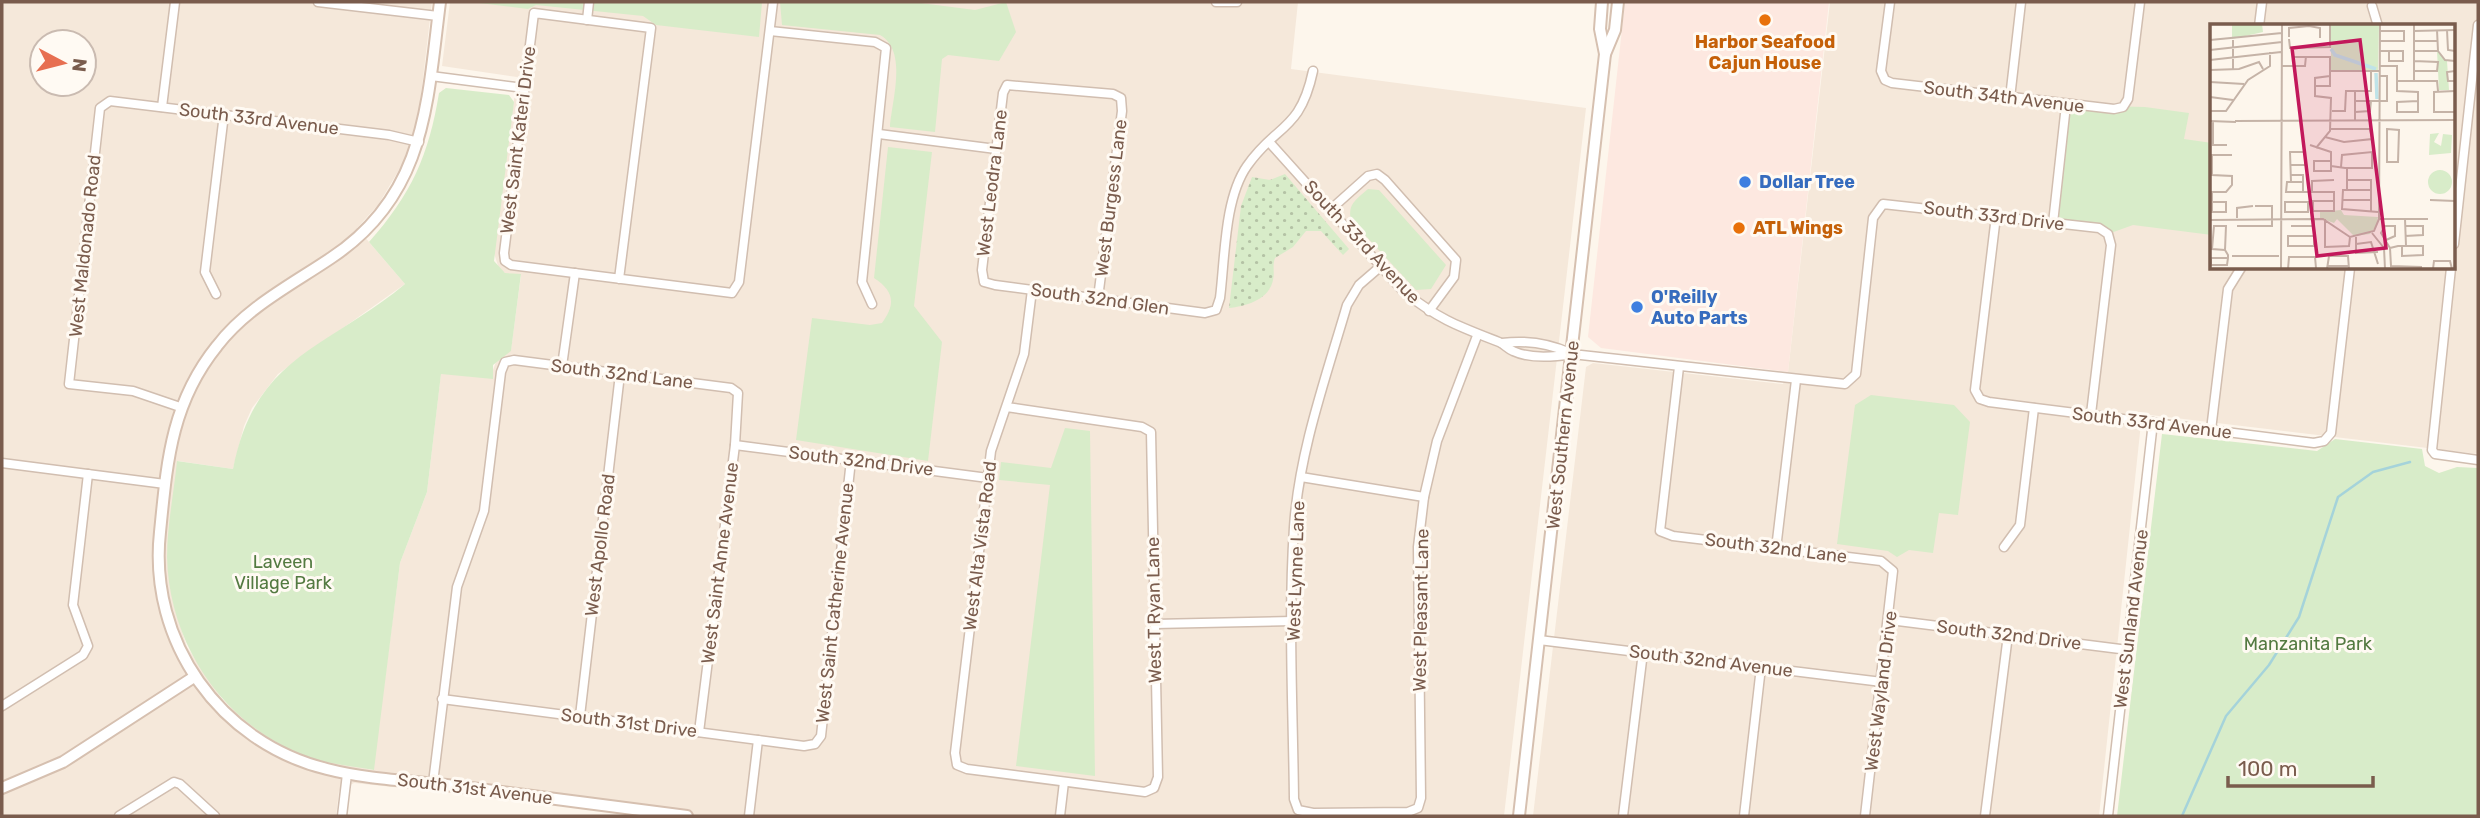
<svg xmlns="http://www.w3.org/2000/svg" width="2480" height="818" viewBox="0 0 2480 818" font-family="Rubik,sans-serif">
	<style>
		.residential { fill: #f5e8da; fill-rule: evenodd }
		.commercial { fill: #fde8e0 }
		.grass { fill: url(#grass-dots) }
		.park { fill: #d8ecc9 }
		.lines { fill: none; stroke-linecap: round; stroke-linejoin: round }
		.stream { stroke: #a5d3da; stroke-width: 2.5 }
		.street-casing { stroke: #d1beb0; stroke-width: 11 }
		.secondary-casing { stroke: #d6c0b0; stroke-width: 14 }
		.street { stroke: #fff; stroke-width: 8 }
		.secondary { stroke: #fff; stroke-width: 10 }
		.food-dot { fill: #e8710a; stroke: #fffaf3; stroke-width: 2.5 }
		.shop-dot { fill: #3f7fe0; stroke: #fffaf3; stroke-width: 2.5 }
		.labels { text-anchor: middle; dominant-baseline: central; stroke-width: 6; stroke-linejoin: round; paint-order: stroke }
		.food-label { font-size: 18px; font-weight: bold; fill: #c56008; stroke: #fffaf3 }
		.street-label { font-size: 18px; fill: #7a5c4d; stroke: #fffaf3 }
		.shop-label { font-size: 18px; font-weight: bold; fill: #366cbe; stroke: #fffaf3; text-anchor: start }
		.park-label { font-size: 18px; fill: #537a41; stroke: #fffaf3 }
		.inset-river { fill: none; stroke: #bfe3e8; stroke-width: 3.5 }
		.inset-road { fill: none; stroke: #c5b3a7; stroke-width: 2 }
		.view { fill: #c2185b; fill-opacity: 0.15; stroke: #c2185b; stroke-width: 3.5 }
		.inset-edge { fill: none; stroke: #7a5c4d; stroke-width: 3.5 }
	</style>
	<defs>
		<pattern id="grass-dots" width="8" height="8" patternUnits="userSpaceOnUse" patternTransform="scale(1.75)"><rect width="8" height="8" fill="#d8ecc9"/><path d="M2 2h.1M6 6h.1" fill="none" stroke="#b4c2a5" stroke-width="1.8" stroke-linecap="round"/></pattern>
	</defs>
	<rect width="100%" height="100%" fill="#fdf6ec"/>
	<g class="residential">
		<path d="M2 2H432L419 112 405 160 378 205 357 228 405 284 278 374 252 408 244 426 233 469 178 461 167 556 174 606 187 647 224 702 274 741 302 754 373 770 400 563 427 492 441 373 493 370 497 359 511 350 521 275 505 273 499 269 494 253 517 77 442 66 450 2H1298L1291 69 1586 108 1504 816H676L354 783 339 791 336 816H2ZM42 42H84V84H42Z"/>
		<path d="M1830 2H2478V454L2142 414 2099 816H1533L1586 367 1593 363 1783 384 1788 372ZM2212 26H2454V268H2212Z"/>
	</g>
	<polygon class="commercial" points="1625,2 1829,2 1788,372 1601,348 1588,337"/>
	<path class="grass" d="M1285 174 1349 249 1343 255 1321 231H1306L1293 247 1275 258C1272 266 1275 272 1273 280 1269 300 1246 306 1229 308L1241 206 1252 177 1270 180Z"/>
	<g class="park">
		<polygon points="471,2 762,2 759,37 656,25 643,16 536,5 528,9"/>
		<path d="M780 2H913L975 10 1006 2 1016 32 999 61 948 55 942 59 935 132 890 127C892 100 908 51 880 35L782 25Z"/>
		<path d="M446 88 509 95 514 102 494 261 505 273 521 274 511 351 493 365V379L441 374 427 492 400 563 374 770C351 766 327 764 306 756 223 725 169 644 167 557 167 526 174 492 177 461L233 469C255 355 327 349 405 284L369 242C411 195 429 155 439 93Z"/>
		<polygon points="2066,105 2145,107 2189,113 2184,139 2212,143 2212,235 2133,225 2108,234 2053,223"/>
		<path d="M888 147 932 152 914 306 942 342 928 461 796 440 812 318 870 325 882 323C896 304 894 291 874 278Z"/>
		<path d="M1368 189 1379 190 1446 265 1431 289 1416 290 1351 220C1347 204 1357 199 1368 189Z"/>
		<polygon points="1871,395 1954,405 1970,422 1958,515 1939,513 1933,553 1909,550 1897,557 1888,551 1837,544 1855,405"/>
		<polygon points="1065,428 1090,431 1095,776 1016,766 1050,485 999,480 1001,462 1051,468"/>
		<polygon points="2162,434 2317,451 2335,439 2422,449 2425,466 2439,473 2457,467 2478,468 2478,816 2117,816"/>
	</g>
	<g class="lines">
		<polyline class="stream" points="2182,816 2226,716 2269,665 2299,617 2338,497 2373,472 2410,462"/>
		<defs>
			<g id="street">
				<polyline points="318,2 438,16"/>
				<polyline points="1216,2 1237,2"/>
				<polyline points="1890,2 1881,71 1885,80 1892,83 2114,109 2123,107 2128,99 2140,2"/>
				<polyline points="2372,6 2378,26"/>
				<polyline points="587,20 589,2"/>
				<polyline points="2259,26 2262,2"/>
				<polyline points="770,31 875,42 886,48 862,282 872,304"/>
				<polyline points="431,76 524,88"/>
				<polyline points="2010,98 2021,2"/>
				<polyline points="162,107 175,2"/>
				<polyline points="879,134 996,149"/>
				<path d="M1270 143 1404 292C1440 320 1458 326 1499 342 1504 344 1508 349 1513 351 1530 359 1554 357 1572 354L1845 384 1856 374 1873 218 1883 204 2099 228 2108 234 2111 245 2091 414"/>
				<polyline points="1330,210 1368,176 1377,174 1385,180 1456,260 1454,277 1429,311"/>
				<polyline points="1996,216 1975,390 1980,399 1989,402 2314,443 2324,441 2331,433 2350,268"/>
				<polyline points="2053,223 2066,105"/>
				<polyline points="2454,244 2478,25"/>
				<path d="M1381 266 1359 285 1347 305C1326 377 1299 452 1294 527 1288 617 1293 709 1294 799L1298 810 1313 813 1408 812 1418 808 1421 798 1418 547 1424 497 1437 441 1477 336"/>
				<polyline points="2451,268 2432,450 2435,454 2478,460"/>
				<polyline points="619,279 651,28 534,13 504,253 505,261 511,265 732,293 739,282 773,2"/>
				<polyline points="216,294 205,272 224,114"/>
				<path d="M1098 298 1122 111 1121 98 1113 94 1007 85 1003 93 982 270 984 282 995 285 1205 313 1216 310 1220 298C1225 259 1224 199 1247 166 1276 124 1300 132 1313 71"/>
				<path d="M1502 343C1526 340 1548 343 1570 353"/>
				<polyline points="562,366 575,273"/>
				<polyline points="1679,367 1660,531 1673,536 1881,561 1893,571 1865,816"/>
				<polyline points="180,407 133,391 69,384 100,108 110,101 389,135 419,142"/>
				<polyline points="1007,407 1142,427 1151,432 1158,777 1154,788 1145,792 967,769 957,765 955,753 991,451 1024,354 1032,290"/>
				<polyline points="2211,430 2228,289 2241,268"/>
				<polyline points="735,445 988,478"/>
				<polyline points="2,463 165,484"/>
				<polyline points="1301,477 1424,497"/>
				<polyline points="2004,547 2020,525 2034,408"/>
				<polyline points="1776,549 1796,380"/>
				<polyline points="1890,620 2128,650"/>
				<polyline points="1154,624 1293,621"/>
				<polyline points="1539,640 1882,682"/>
				<polyline points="442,699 804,746 815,744 821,736 851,460"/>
				<polyline points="2,706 83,655 88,646 73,605 88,474"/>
				<polyline points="580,716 620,374"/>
				<polyline points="433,783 457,587 484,511 501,372 505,362 514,360 731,388 738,393 735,445 699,732"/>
				<polyline points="119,816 174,782 180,784 215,816"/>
				<polyline points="342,816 347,774"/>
				<polyline points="749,816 758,740"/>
				<polyline points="1060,816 1064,782"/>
				<polyline points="1623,816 1643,652"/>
				<polyline points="1744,816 1761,667"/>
				<polyline points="1985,816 2008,635"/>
				<polyline points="2108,816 2153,422"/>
			</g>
			<g id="secondary">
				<path d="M440 2C427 104 426 195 331 258 291 285 247 307 217 346 171 403 167 462 160 532 148 641 220 743 327 769 373 781 423 781 471 788 543 797 615 807 687 816"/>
				<polyline points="1602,2 1600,29 1605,54"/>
				<polyline points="2,788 63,762 194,677"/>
				<polyline points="1519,816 1605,54 1615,30 1618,2"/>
			</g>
		</defs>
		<use href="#street" class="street-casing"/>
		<use href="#secondary" class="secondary-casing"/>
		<use href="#street" class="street"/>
		<use href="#secondary" class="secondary"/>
	</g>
	<g class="food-dot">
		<circle cx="1765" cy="20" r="7"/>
		<circle cx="1739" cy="228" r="7"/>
	</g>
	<g class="shop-dot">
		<circle cx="1745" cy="182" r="7"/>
		<circle cx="1637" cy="307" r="7"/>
	</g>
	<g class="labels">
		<g class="food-label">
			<text x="1765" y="42">Harbor Seafood<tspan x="1765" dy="21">Cajun House</tspan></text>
			<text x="1753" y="228" text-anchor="start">ATL Wings</text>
		</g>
		<g class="street-label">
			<text transform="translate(2004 97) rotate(7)">South 34th Avenue</text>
			<text transform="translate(259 119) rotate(7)">South 33rd Avenue</text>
			<text transform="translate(518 140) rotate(-83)">West Saint Kateri Drive</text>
			<text transform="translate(992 183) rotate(-83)">West Leodra Lane</text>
			<text transform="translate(1111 198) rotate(-83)">West Burgess Lane</text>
			<text transform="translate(1994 216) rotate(7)">South 33rd Drive</text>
			<text transform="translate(1362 242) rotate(47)">South 33rd Avenue</text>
			<text transform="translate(85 246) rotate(-84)">West Maldonado Road</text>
			<text transform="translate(1100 299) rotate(8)">South 32nd Glen</text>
			<text transform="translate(622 374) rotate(7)">South 32nd Lane</text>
			<text transform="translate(2152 423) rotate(7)">South 33rd Avenue</text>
			<text transform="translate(1563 435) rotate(-84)">West Southern Avenue</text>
			<text transform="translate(861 461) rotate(7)">South 32nd Drive</text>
			<text transform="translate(600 545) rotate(-83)">West Apollo Road</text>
			<text transform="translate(980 546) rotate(-83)">West Alta Vista Road</text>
			<text transform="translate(1776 548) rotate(7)">South 32nd Lane</text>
			<text transform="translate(720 563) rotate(-83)">West Saint Anne Avenue</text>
			<text transform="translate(1296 571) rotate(-88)">West Lynne Lane</text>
			<text transform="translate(835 603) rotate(-84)">West Saint Catherine Avenue</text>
			<text transform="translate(1154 610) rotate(-91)">West T Ryan Lane</text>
			<text transform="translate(1421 610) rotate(-89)">West Pleasant Lane</text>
			<text transform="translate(2131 619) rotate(-83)">West Sunland Avenue</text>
			<text transform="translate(2009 635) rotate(7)">South 32nd Drive</text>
			<text transform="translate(1711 661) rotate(7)">South 32nd Avenue</text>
			<text transform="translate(1881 691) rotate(-83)">West Wayland Drive</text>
			<text transform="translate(629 723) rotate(7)">South 31st Drive</text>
			<text transform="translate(475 789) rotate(7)">South 31st Avenue</text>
		</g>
		<g class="shop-label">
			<text x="1759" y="182">Dollar Tree</text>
			<text x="1651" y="297">O'Reilly<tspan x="1651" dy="21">Auto Parts</tspan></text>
		</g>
		<g class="park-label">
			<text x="283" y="562">Laveen<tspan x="283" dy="21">Village Park</tspan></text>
			<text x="2308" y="644">Manzanita Park</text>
		</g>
	</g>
	<g transform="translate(2210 24)">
		<rect width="245" height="245" fill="#fdf6ec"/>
		<path d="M22 0H52L53 8 22 15ZM121 0H169L168 46H121ZM227 27 237 37 239 66H229ZM229 109 224 118 231 122 233 110 242 111 241 129 219 131 220 110ZM218 158a12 12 0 1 1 24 0a12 12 0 1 1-24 0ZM131 186 134 191 168 193 167 201 160 210 144 212 127 195 124 199 110 194V188Z" fill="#d8ecc9"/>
		<path class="inset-river" d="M121 25 125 31 166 45M166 49 167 75"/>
		<path class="inset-road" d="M227 6 228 27M237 6 238 26 245 27M204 7 245 6M79 13V4L99 2 110 4V14M79 15 80 24 120 23V0M0 16 72 9M23 16V45M170 17H194V7H170M204 17H227M0 26 72 18M170 27H193V37H179V27M205 27H228M228 27 235 36 245 37M83 33H120V62H105M0 36 71 28M204 37 228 38 227 47H204M72 42H95L96 32M170 42H187V67L208 68V88H187V78L208 77M0 46 29 45 49 38 53 45M120 47H169M245 47 237 48 238 57H245M187 57H227L228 67M204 57V0M0 58 34 60M145 67V96M245 67 224 68V88H245M0 73 23 76M145 77H177V52H169M0 87H16L38 56 60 42V28M122 87H135L136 67H161V47M145 88 160 87 161 77M0 97 26 98M3 97V121H17M25 97 245 96M177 105 189 106 188 138H177ZM115 113 134 118 162 115 160 105H120M100 121 121 128V147H104V137H121M106 124 120 107 121 74 105 72V54L120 52M80 141H95V128H80L81 158M121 142 135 144H162V128L132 131 131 143M81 151H93V168M137 156H161V188M93 158H77L76 168H124V187H103V177H124M137 166V144M161 166H133L132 185 168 188M102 167V157L124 156M0 168H16L22 161V152L2 151V131H22M2 168V188H16V178H2M132 176H161M220 176 245 177M75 178H98V188H75ZM27 194V184L43 182M104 195V222H78V212H104M115 195V223L139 222 140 213M169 195H218M195 195 196 222M0 196 113 195 140 213 164 207 169 195 170 0M27 202H62V182H45M81 202H104M195 202H213V211L195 212M162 209 174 224 175 245M146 213V229L168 228M176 216 185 212V202H175L171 209 180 224 181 242 212 243M146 220 161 218 168 240M180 224 188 222H213V231L192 232V222M15 226 2 225 4 202H16L15 226 18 231V234L17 241H1V234H18M22 232H69M117 242H139M71 245 72 0M78 245 79 233H105L106 244M117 245 119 232H138L139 245M223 245 224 237H240L242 245"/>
		<path class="view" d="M150 16 176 224 107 232 82 24Z"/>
		<rect width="245" height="245" class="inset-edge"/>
	</g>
	<rect width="2480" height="818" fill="none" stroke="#7a5c4d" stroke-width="7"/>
	<g transform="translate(63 63) rotate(97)"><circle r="33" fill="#fffaf3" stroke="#cabbb1" stroke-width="2"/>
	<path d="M0-5L12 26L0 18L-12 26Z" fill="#e76f51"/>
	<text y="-10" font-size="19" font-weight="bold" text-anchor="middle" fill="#7a5c4d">N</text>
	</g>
	<path d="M2228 776v10h145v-10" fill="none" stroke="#7a5c4d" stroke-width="3.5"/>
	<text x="2238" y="776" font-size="21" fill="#7a5c4d" stroke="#fffaf3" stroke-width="5" paint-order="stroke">100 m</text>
</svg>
